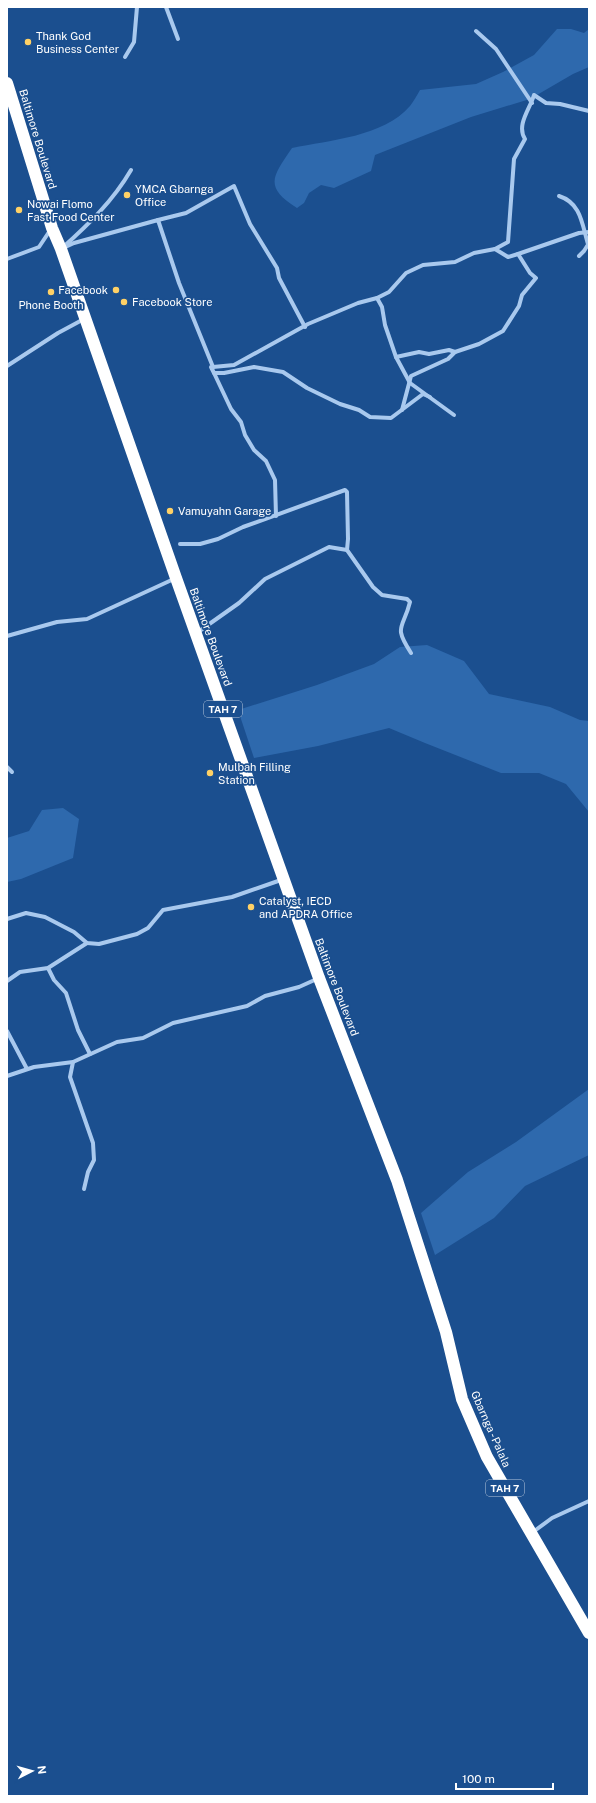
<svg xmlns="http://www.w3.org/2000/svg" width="596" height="1803" viewBox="0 0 596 1803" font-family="'Public Sans',sans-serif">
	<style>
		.green { fill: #2e69ad }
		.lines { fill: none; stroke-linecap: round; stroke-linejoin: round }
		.street { stroke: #a9c9ee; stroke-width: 4 }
		.highway { stroke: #fff; stroke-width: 12 }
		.poi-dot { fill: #ffd166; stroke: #1b4f8f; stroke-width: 1.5 }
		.labels { text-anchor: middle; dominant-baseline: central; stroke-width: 3.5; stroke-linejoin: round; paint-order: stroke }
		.shield { fill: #1b4f8f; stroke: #bbcadd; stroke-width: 1 }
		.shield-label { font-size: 10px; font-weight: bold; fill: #fff }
		.poi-label { font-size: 11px; fill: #fff; stroke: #1b4f8f; text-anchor: start }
		.street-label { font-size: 11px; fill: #fff; stroke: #1b4f8f }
	</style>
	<rect width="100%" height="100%" fill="#1b4f8f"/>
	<g class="green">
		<path d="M557 29H571L584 33 589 29V67L573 74 530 99 471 117 375 155 371 171 334 188 321 185 309 193 304 203 297 208C263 187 273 176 292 148 330 140 383 137 410 106 414 101 417 95 420 90L476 84 503 72 534 55Z"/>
		<polygon points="427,645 464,661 489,694 550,707 580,720 589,721 589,812 566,784 539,773 501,773 425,743 389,728 318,746 254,758 238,710 317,685 374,664 400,647"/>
		<polygon points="63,808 79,819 73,858 21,879 7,882 7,838 29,831 42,810"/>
		<polygon points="589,1089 589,1155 525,1186 494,1218 435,1255 421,1213 468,1172 516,1142"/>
	</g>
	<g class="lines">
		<g class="street">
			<polyline points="166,7 178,39"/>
			<polyline points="476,31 496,49 532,103"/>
			<polyline points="125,57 134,42 137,7"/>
			<path d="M131 170C113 201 88 225 61 249L74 243 158 220 179 283 213 367H211L214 373H224L254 367 283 372 307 388 340 404 359 410 370 417 391 418 423 394 430 397"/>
			<path d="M559 196C581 203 582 224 588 244"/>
			<polyline points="158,220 186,213 234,186 250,224 277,268 279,278 305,327"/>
			<polyline points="518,254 579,233 589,232"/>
			<polyline points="579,256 584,251 589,243"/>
			<polyline points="7,259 39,247 51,229"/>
			<polyline points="377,298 382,307 385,325 396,357 410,383 454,415"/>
			<polyline points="396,357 419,352 429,354 449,350 455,352"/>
			<polyline points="7,366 58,333 84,319"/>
			<polyline points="213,367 234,365 308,324 358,303 377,298 389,292 406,273 423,265 455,262 474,253 495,249"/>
			<polyline points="214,373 231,409 241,422 245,435 254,450 266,461 275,480 276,516"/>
			<path d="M402 410 411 376 448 359 455 352 479 344 503 331 519 306 522 295 536 278 530 273 518 254 508 257 495 249 508 242 514 159 525 139C516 125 530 109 534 95L546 103 560 104 589 111"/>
			<path d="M180 544H200L218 539 243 527 345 490 347 492 348 539 347 550 373 587 382 595 407 599 410 602C403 630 393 625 411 653"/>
			<polyline points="198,632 239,603 265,579 329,547 347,550"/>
			<polyline points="7,636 57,622 87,619 176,578"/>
			<polyline points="7,767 12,772"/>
			<polyline points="7,919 26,913 45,917 74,932 87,943 99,944 137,934 148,928 163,910 232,897 281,880"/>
			<polyline points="48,968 54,980 66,993 78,1030 90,1054"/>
			<polyline points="7,981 20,972 48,968 87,943"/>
			<polyline points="7,1031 27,1069"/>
			<polyline points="73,1062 70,1077 93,1143 94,1160 88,1172 84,1189"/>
			<polyline points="7,1076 34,1067 73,1062 117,1042 143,1038 173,1023 247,1006 265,996 299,987 319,978"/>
			<polyline points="533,1532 552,1518 589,1501"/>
		</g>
		<polyline class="highway" points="7,83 52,228 61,249 176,578 319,978 397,1180 446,1332 462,1399 487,1457 589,1633"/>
	</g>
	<g class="poi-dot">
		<circle cx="28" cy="42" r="4"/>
		<circle cx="127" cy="195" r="4"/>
		<circle cx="19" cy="210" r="4"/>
		<circle cx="116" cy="290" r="4"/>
		<circle cx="51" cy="292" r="4"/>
		<circle cx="124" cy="302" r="4"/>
		<circle cx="170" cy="511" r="4"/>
		<circle cx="210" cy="773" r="4"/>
		<circle cx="251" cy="907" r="4"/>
	</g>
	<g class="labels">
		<g class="shield">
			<rect x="204" y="701" width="38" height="16" rx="3"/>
			<rect x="486" y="1480" width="38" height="16" rx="3"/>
		</g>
		<g class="shield-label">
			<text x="223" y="709">TAH 7</text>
			<text x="505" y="1488">TAH 7</text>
		</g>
		<g class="poi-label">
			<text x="36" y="36">Thank God<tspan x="36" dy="13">Business Center</tspan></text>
			<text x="135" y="189">YMCA Gbarnga<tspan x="135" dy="13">Office</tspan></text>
			<text x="27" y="204">Nowai Flomo<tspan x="27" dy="13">Fast Food Center</tspan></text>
			<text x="108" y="290" text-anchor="end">Facebook</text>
			<text x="132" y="302">Facebook Store</text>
			<text x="51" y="305" text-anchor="middle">Phone Booth</text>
			<text x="178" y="511">Vamuyahn Garage</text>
			<text x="218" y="767">Mulbah Filling<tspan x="218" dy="13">Station</tspan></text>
			<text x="259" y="901">Catalyst, IECD<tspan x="259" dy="13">and APDRA Office</tspan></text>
		</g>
		<g class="street-label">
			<text transform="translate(38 139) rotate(73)">Baltimore Boulevard</text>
			<text transform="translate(211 637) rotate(70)">Baltimore Boulevard</text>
			<text transform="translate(337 987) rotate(69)">Baltimore Boulevard</text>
			<text transform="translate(491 1429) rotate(66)">Gbarnga - Palala</text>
		</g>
	</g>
	<rect width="596" height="1803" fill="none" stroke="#ffffff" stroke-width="16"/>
	<g transform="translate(32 1771) rotate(84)" stroke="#1b4f8f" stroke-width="3" paint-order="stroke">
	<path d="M0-3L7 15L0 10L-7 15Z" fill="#ffffff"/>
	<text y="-6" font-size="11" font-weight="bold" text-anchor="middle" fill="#ffffff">N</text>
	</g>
	<path d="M456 1783v6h97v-6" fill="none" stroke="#ffffff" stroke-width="2"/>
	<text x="462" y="1783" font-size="12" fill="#ffffff" stroke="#1b4f8f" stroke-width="3" paint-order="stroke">100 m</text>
</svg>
